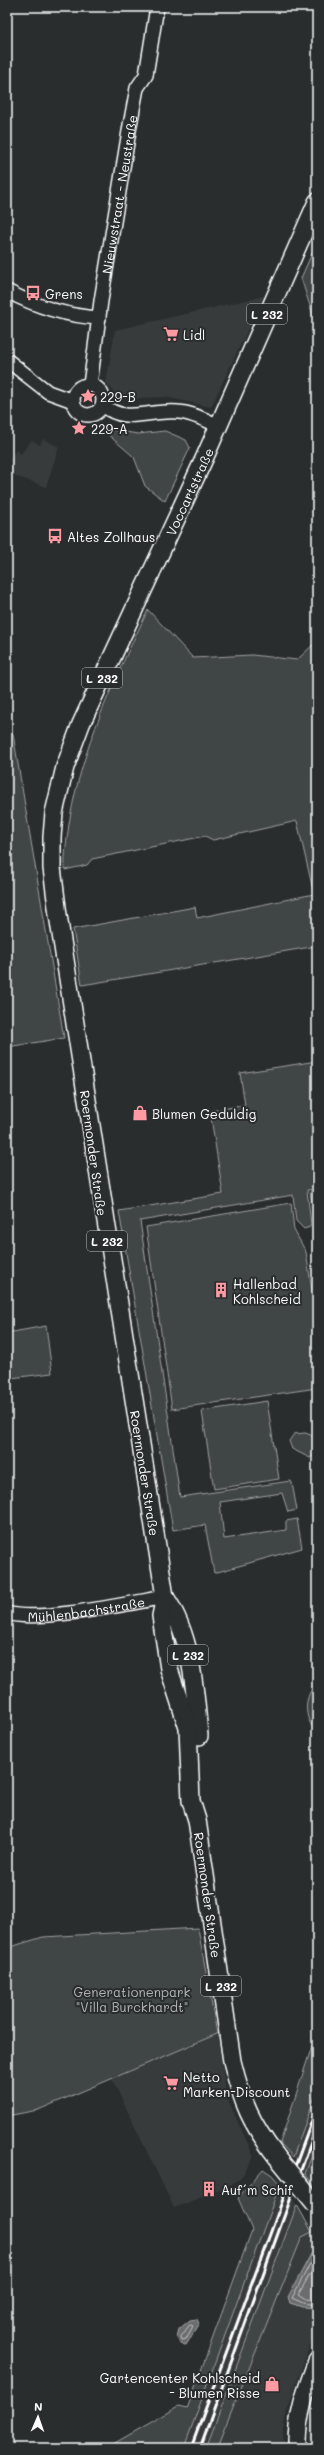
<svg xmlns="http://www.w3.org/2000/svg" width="324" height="2455" viewBox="0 0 324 2455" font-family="Mali,sans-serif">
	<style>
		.built { fill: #373a3b }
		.green { fill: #414445; stroke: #a0a2a2 }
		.water { fill: #6a6c6d; stroke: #a6a7a7 }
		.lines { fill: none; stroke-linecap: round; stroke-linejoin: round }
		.shore { stroke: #c3c4c5; stroke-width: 1 }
		.tertiary-casing { stroke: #fff; stroke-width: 16 }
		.primary-casing { stroke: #fff; stroke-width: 20 }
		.tertiary { stroke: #2a2d2e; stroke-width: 13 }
		.primary { stroke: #2a2d2e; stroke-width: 17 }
		.rail { stroke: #fff; stroke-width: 3 }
		.primary-bridge-casing { stroke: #fff; stroke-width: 20; stroke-linecap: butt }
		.primary-bridge { stroke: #2a2d2e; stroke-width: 17 }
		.labels { text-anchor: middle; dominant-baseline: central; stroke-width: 4; stroke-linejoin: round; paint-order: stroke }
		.shield { fill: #2a2d2e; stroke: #bfc0c0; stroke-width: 1 }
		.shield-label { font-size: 12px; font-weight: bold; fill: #fff }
		.street-label { font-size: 13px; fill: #fff; stroke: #2a2d2e }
		.poi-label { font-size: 13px; fill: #fff; stroke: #2a2d2e; text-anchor: start }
		.park-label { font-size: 13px; fill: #b3b4b5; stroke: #2a2d2e }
	</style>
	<rect width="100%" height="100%" fill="#2a2d2e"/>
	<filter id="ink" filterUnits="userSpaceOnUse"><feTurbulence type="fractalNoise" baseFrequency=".025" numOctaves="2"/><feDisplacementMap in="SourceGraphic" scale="8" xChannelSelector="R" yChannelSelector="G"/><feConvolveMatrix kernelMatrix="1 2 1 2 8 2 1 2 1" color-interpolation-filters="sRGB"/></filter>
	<g filter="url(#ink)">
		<g class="built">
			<polygon points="264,296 211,407 165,397 120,399 106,383 115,330"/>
			<polygon points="43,439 59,447 46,487 7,473 7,462 16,450 21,454 32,440 40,445"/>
			<polygon points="217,2034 227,2098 254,2157 240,2179 225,2188 174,2208 112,2079"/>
			<polygon points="317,2091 317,2141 305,2174 293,2157"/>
			<polygon points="280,2184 297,2205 206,2448 184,2448"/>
			<polygon points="312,2232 317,2240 317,2324 287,2411 283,2430 284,2448 217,2448 302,2237"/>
			<polygon points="317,2399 317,2448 311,2448 309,2435"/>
		</g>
		<g class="green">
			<polygon points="317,242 317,328 301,278"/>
			<polygon points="113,430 138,434 165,431 186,440 190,448 165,501 145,486 134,457 105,432"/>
			<path d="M148 610 193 658 252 655 297 660 317 641V946L82 985 73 929 195 907 197 918 314 894 297 821 213 840 205 836 92 859 87 865 65 870C64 854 67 840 69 824 81 749 115 678 148 610Z"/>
			<polygon points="13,734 64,1038 7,1047 7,735"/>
			<polygon points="317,1061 317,1189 307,1190 311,1224 310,1227 304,1229 296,1221 293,1195 140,1221 180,1497 291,1481 292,1483 297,1510 288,1512 282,1493 220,1502 224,1539 286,1530 286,1521 297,1519 302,1548 214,1573 205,1525 173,1530 119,1211 223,1194 210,1111 245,1105 240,1073"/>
			<polygon points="317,1191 317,1225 315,1225 310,1192"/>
			<polygon points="291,1203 294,1230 306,1252 317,1322 317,1388 172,1409 146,1227"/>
			<polygon points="46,1326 52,1373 11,1378 7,1333"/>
			<polygon points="267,1401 279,1479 214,1489 202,1411"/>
			<path d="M305 1433C317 1436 317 1442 317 1453L310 1458 292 1449 289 1441 294 1434Z"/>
			<path d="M317 1683V1732C303 1719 303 1696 317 1683Z"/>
			<polygon points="198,1928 217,2034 38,2110 7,2116 7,1948 43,1937"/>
			<polygon points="317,2031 317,2091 293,2157 280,2143"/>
			<polygon points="317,2141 317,2189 305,2174"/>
			<polygon points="263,2169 272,2175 280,2184 184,2448 106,2448 178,2407 187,2409 252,2230 238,2198"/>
			<polygon points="297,2205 312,2232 302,2237 217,2448 206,2448"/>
		</g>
		<g class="water">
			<polygon points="317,2253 317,2308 302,2307 290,2303 288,2297 311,2254"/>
			<polygon points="197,2319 199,2324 186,2345 180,2344 177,2337 179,2329 190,2320"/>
		</g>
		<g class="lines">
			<g class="shore">
				<polyline points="317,2257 313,2258 292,2298 303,2303 317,2305"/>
				<polyline points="317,2262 298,2295 304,2299 317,2300"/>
				<polygon points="190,2325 193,2326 186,2339 182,2340 181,2337"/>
			</g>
			<defs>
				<g id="tertiary">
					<path d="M7 291C35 306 67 316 99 318"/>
					<polyline points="7,360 48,392 73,401"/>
					<circle cx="88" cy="400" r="15"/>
					<path id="s1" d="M90 385 101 301 130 125 137 88 146 75 157 7"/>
					<path d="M103 405C125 425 151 409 178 412 192 413 206 420 219 426"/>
					<path id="s2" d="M7 1613C37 1623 130 1603 165 1597"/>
				</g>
				<g id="primary">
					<path d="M165 1597C192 1635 195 1690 199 1736"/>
					<path id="s3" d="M277 2157C251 2124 242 2102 232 2061L197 1820 191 1801 188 1728 169 1669 161 1616 165 1597 58 915 52 868V837L54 813 65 767 81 724 204 459 317 202"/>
					<path d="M297 2448C296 2417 306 2390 317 2361"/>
				</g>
			</defs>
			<use href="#tertiary" class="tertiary-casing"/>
			<use href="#primary" class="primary-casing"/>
			<use href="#tertiary" class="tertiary"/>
			<use href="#primary" class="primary"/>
			<g class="rail">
				<polyline points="191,2448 317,2107"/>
				<polyline points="200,2448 317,2126"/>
			</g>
			<defs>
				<polyline id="primary-bridge" points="277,2157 316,2205"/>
			</defs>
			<use href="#primary-bridge" class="primary-bridge-casing"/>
			<use href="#primary-bridge" class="primary-bridge"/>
		</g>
	</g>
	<defs>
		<symbol id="bus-bare" viewBox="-9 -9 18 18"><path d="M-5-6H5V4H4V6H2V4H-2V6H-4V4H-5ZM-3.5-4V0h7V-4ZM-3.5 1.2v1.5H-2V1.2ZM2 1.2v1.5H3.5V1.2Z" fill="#ff9aa2" stroke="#2a2d2e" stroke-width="2.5" paint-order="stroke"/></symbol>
		<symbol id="supermarket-bare" viewBox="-9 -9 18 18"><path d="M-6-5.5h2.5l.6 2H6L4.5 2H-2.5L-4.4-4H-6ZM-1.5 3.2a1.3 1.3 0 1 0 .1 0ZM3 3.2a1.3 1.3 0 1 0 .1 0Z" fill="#ff9aa2" stroke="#2a2d2e" stroke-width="2.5" paint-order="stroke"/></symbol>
		<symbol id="sight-bare" viewBox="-9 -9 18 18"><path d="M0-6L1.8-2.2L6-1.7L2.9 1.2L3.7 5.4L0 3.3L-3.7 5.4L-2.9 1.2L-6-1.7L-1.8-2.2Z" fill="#ff9aa2" stroke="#2a2d2e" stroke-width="2.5" paint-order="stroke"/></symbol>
		<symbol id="shop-bare" viewBox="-9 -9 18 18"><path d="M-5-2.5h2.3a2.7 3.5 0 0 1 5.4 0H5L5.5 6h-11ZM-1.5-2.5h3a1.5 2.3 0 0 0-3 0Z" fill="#ff9aa2" stroke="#2a2d2e" stroke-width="2.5" paint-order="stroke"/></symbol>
		<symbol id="building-bare" viewBox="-9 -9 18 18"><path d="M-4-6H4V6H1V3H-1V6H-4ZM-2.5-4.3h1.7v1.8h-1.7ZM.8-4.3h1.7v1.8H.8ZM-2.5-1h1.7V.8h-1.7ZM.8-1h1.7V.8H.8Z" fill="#ff9aa2" stroke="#2a2d2e" stroke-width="2.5" paint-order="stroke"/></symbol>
	</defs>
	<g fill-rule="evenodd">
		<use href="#bus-bare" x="22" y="282" width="22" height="22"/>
		<use href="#supermarket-bare" x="160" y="323" width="22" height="22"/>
		<use href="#sight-bare" x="77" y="385" width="22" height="22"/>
		<use href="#sight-bare" x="68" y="417" width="22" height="22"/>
		<use href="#bus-bare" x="44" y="525" width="22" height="22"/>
		<use href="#shop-bare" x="129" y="1102" width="22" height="22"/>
		<use href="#building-bare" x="210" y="1279" width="22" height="22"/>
		<use href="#supermarket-bare" x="160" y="2072" width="22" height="22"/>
		<use href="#building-bare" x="198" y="2178" width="22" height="22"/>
		<use href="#shop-bare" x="261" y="2373" width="22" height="22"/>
	</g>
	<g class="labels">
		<g class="shield">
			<rect x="247" y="304" width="40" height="20" rx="3"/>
			<rect x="82" y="668" width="40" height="20" rx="3"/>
			<rect x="87" y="1231" width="40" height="20" rx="3"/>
			<rect x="168" y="1645" width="40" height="20" rx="3"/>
			<rect x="201" y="1976" width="40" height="20" rx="3"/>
		</g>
		<g class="shield-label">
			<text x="267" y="314">L 232</text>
			<text x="102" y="678">L 232</text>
			<text x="107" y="1241">L 232</text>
			<text x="188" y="1655">L 232</text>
			<text x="221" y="1986">L 232</text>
		</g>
		<g class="street-label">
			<text stroke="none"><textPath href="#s1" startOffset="193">Nieuwstraat - Neustraße</textPath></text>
			<text stroke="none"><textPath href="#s3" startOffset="1721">Voccartstraße</textPath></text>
			<text transform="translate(94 1153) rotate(82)">Roermonder Straße</text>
			<text transform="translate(145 1473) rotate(81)">Roermonder Straße</text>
			<text stroke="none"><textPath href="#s2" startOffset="80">Mühlenbachstraße</textPath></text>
			<text transform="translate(208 1895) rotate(82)">Roermonder Straße</text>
		</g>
		<g class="poi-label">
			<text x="45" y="293">Grens</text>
			<text x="183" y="334">Lidl</text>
			<text x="100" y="396">229-B</text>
			<text x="91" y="428">229-A</text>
			<text x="67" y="536">Altes Zollhaus</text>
			<text x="152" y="1113">Blumen Geduldig</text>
			<text x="233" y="1283">Hallenbad<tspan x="233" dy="15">Kohlscheid</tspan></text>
			<text x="183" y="2076">Netto<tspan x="183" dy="15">Marken-Discount</tspan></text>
			<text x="221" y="2189">Auf´m Schif</text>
			<text x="260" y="2377" text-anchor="end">Gartencenter Kohlscheid<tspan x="260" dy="15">- Blumen Risse</tspan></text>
		</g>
		<g class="park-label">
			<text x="132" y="1991">Generationenpark<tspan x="132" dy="15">"Villa Burckhardt"</tspan></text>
		</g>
	</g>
	<rect width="324" height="2455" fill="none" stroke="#2a2d2e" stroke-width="24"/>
	<rect x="12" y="12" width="300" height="2431" fill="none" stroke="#fff" stroke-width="1.5" filter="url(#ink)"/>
	<g transform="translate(38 2417) rotate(2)" stroke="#2a2d2e" stroke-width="3" paint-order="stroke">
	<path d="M0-3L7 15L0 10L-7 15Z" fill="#ffffff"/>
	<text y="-6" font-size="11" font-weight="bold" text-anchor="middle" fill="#ffffff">N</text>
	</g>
</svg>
